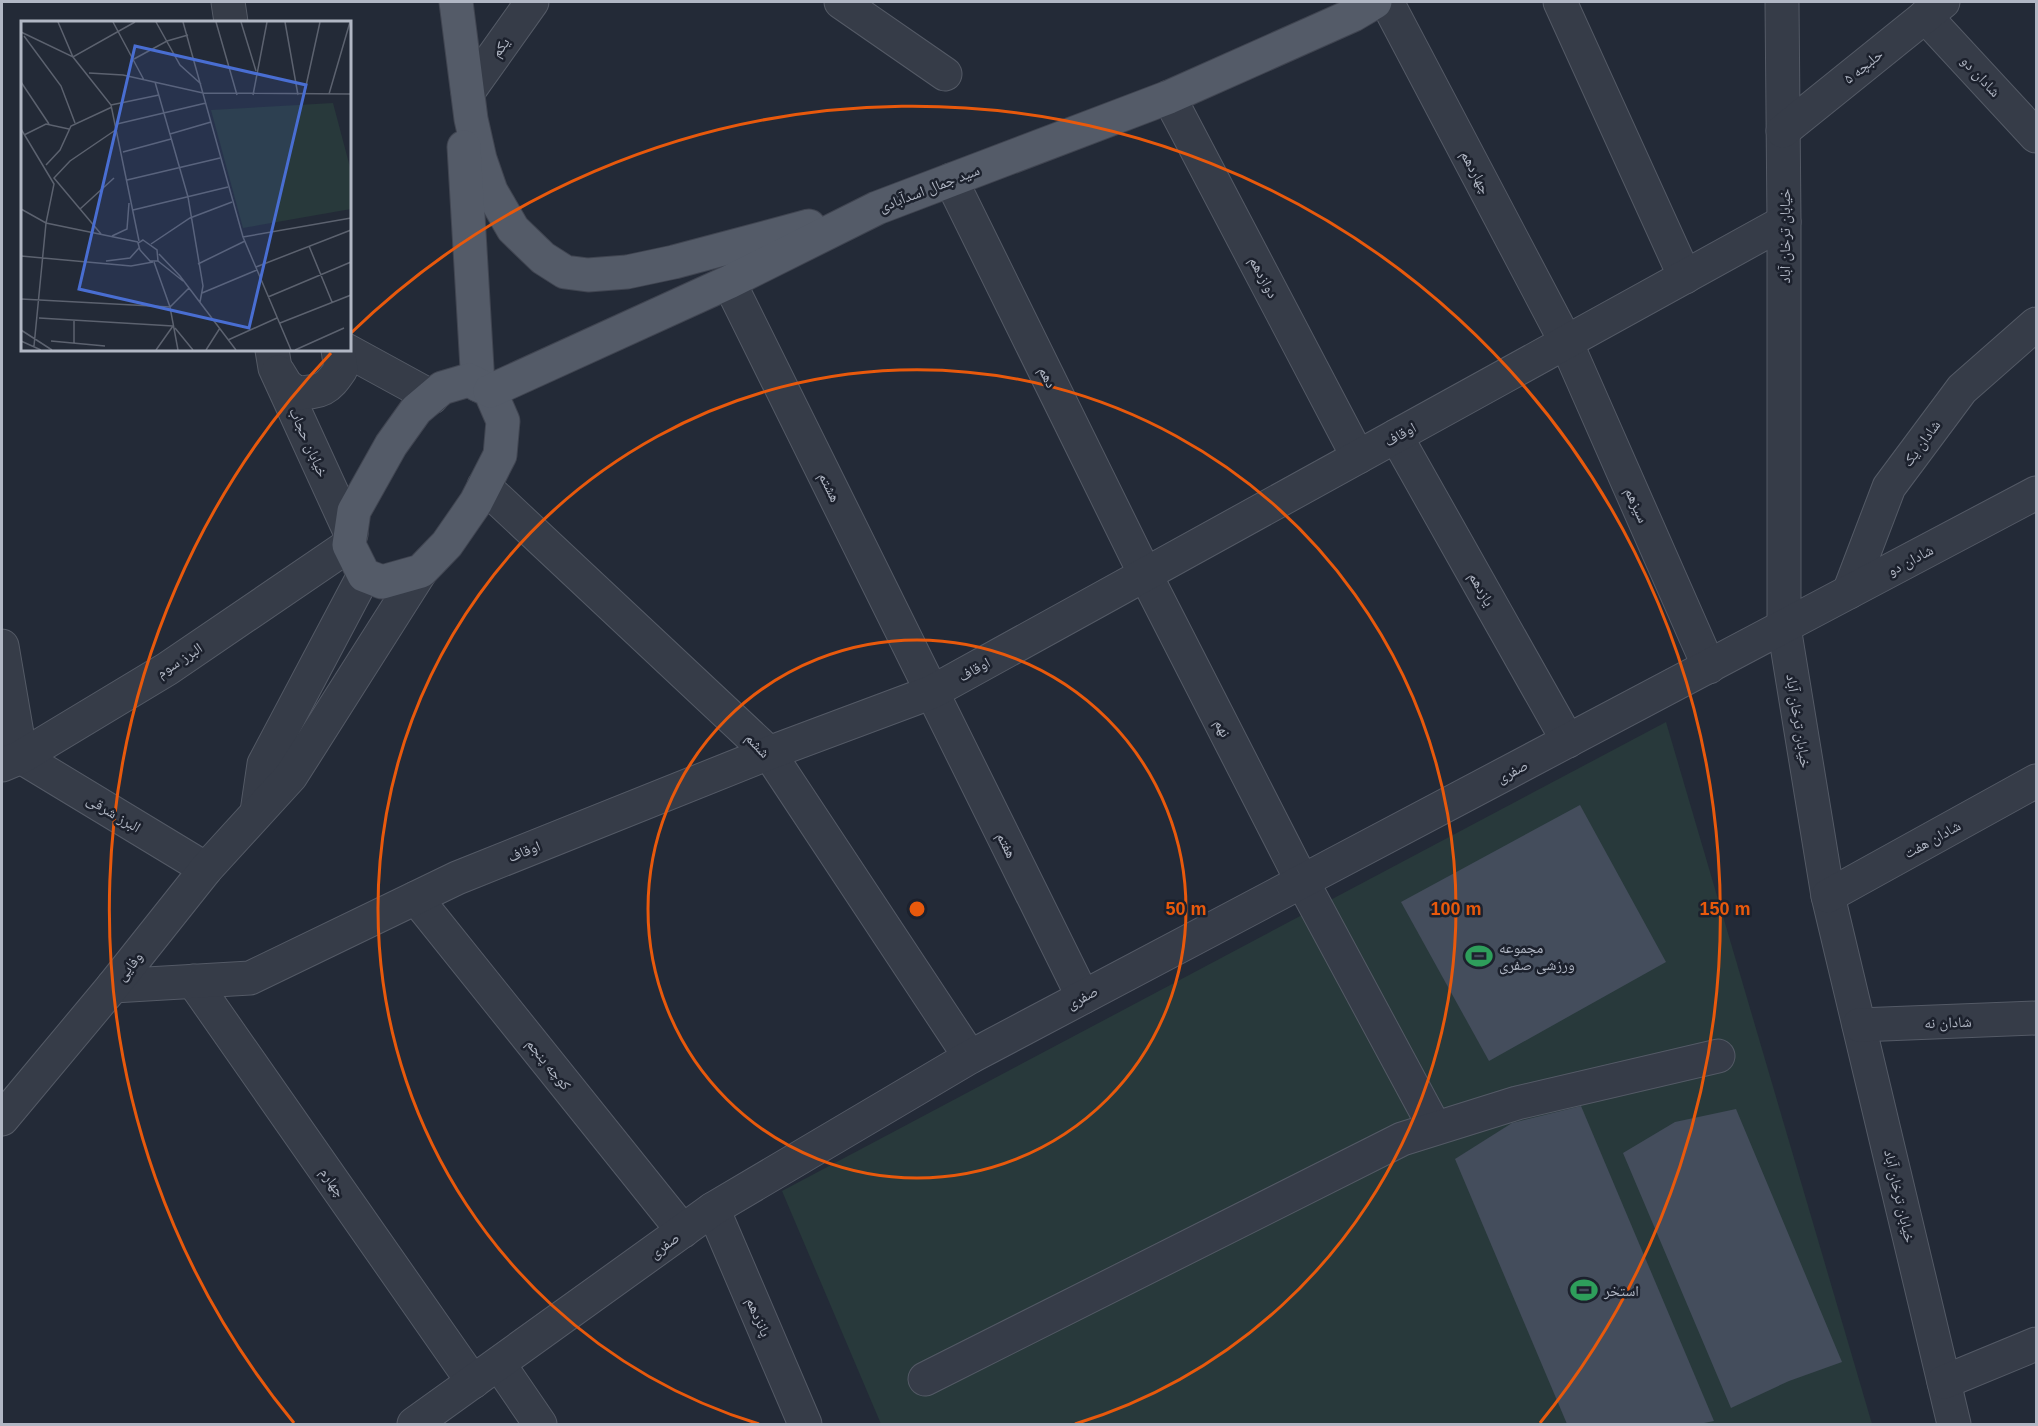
<svg xmlns="http://www.w3.org/2000/svg" width="2038" height="1426" viewBox="0 0 2038 1426" font-family="Helvetica,'Noto Naskh Arabic',sans-serif">
	<style>
		.green { fill: #28393b }
		.building { fill: #444d5c }
		.lines { fill: none; stroke-linecap: round; stroke-linejoin: round }
		.minor-casing { stroke: #545a66; stroke-width: 35 }
		.major-casing { stroke: #404551; stroke-width: 35 }
		.minor { stroke: #363c48; stroke-width: 33 }
		.major { stroke: #545b68; stroke-width: 33 }
		.ring { fill: none; stroke: #e8590c; stroke-width: 3 }
		.labels { text-anchor: middle; dominant-baseline: central; stroke-width: 5; stroke-linejoin: round; paint-order: stroke }
		.street-label { font-size: 15px; fill: #b1b7c4; stroke: #1c212d }
		.poi-label { font-size: 15px; fill: #b1b7c4; stroke: #1c212d; text-anchor: start }
		.inset-road { fill: none; stroke: #5c626f; stroke-width: 1.5 }
		.view { fill: #496ed2; fill-opacity: 0.15; stroke: #496ed2; stroke-width: 3 }
		.inset-edge { fill: none; stroke: #b1b7c4; stroke-width: 3 }
		.centre { fill: #e8590c; stroke: #1c212d; stroke-width: 3 }
		.ring-label { font-size: 18px; text-anchor: middle; font-weight: bold; fill: #e8590c; stroke: #1c212d; stroke-width: 5; stroke-linejoin: round; paint-order: stroke }
	</style>
	<rect width="100%" height="100%" fill="#232a37"/>
	<polygon class="green" points="1666,722 1872,1424 881,1424 782,1191"/>
	<g class="building">
		<polygon points="1580,805 1666,962 1489,1061 1401,902"/>
		<polygon points="1581,1106 1714,1421 1699,1424 1567,1424 1455,1159 1512,1123"/>
		<polygon points="1736,1109 1842,1362 1789,1381 1731,1408 1623,1153 1675,1122"/>
	</g>
	<g class="lines">
		<defs>
			<g id="minor">
				<polyline points="228,2 231,22"/>
				<polyline points="841,2 945,74"/>
				<polyline points="1387,2 1566,342 1709,667"/>
				<polyline points="1560,2 1685,277"/>
				<polyline points="1782,2 1784,222 1784,627 1828,896 1954,1424"/>
				<polyline points="1925,16 2036,136"/>
				<polyline points="468,92 532,2"/>
				<polyline points="1169,97 1358,457"/>
				<polyline points="1783,131 1943,2"/>
				<polyline points="951,180 1145,574 1302,881 1435,1128"/>
				<polyline points="729,282 1083,997"/>
				<polyline points="272,350 275,368 351,534"/>
				<polyline points="346,350 432,397"/>
				<path d="M278 372 286 385 296 393C322 392 327 390 341 369L338 350"/>
				<polyline points="1396,436 1568,741"/>
				<polyline points="484,486 769,753 970,1057"/>
				<polyline points="1849,592 1889,487 1962,389 2036,324"/>
				<polyline points="2,646 21,757 206,869"/>
				<polyline points="2,765 21,757 167,669 349,545"/>
				<polyline points="257,812 264,764 364,575"/>
				<polyline points="1828,896 2036,781"/>
				<polyline points="416,898 683,1231"/>
				<polyline points="193,981 473,1382"/>
				<polyline points="113,986 250,978 457,878 769,753 932,692 1784,222"/>
				<polyline points="1859,1025 2036,1018"/>
				<polyline points="2,1119 113,986 206,869 291,776 421,571"/>
				<polyline points="713,1209 805,1424"/>
				<polyline points="499,1364 540,1424"/>
				<polyline points="925,1379 1402,1139 1517,1103 1718,1056"/>
				<polyline points="1944,1382 2036,1344"/>
				<polyline points="414,1424 713,1209 970,1057 2036,493"/>
			</g>
			<g id="major">
				<polyline points="456,2 471,119 480,159 491,191 513,229 543,258 565,272 588,275 627,272 674,262 809,226"/>
				<polyline points="464,147 478,385"/>
				<polygon points="469,380 490,391 503,421 500,455 476,502 447,544 421,571 382,582 364,575 349,545 354,511 391,445 416,410 442,388"/>
				<polyline points="490,391 729,282 877,208 1169,97 1353,15 1375,2"/>
			</g>
		</defs>
		<use href="#minor" class="minor-casing"/>
		<use href="#major" class="major-casing"/>
		<use href="#minor" class="minor"/>
		<use href="#major" class="major"/>
	</g>
	<g class="ring">
		<circle cx="917" cy="909" r="269"/>
		<path d="M759 1424A539 539 0 1 1 1075 1424"/>
		<path d="M294 1423A808 808 0 0 1 331 353M351 333A808 808 0 0 1 1540 1423"/>
	</g>
	<defs>
		<symbol id="stadium-bare" viewBox="-9 -9 18 18"><path d="M0-5a6.5 5 0 1 0 0 10a6.5 5 0 1 0 0-10ZM-3.5-1.8h7v3.6h-7Z" fill="#2e9e5b" stroke="#1c212d" stroke-width="2.5" paint-order="stroke"/></symbol>
	</defs>
	<g fill-rule="evenodd">
		<use href="#stadium-bare" x="1460" y="937" width="38" height="38"/>
		<use href="#stadium-bare" x="1565" y="1271" width="38" height="38"/>
	</g>
	<g class="labels">
		<g class="street-label">
			<text transform="translate(500 47) rotate(-54)">یکم</text>
			<text transform="translate(1863 66) rotate(-39)">حلبچه ۵</text>
			<text transform="translate(1981 76) rotate(47)">شادان دو</text>
			<text transform="translate(1476 172) rotate(62)">چهاردهم</text>
			<text transform="translate(929 188) rotate(-21)">سید جمال اسدآبادی</text>
			<text transform="translate(1784 236) rotate(-90)">خیابان ترخان آباد</text>
			<text transform="translate(1264 277) rotate(62)">دوازدهم</text>
			<text transform="translate(1048 377) rotate(64)">دهم</text>
			<text transform="translate(1400 434) rotate(-29)">اوقاف</text>
			<text transform="translate(309 442) rotate(66)">خیابان حجاب</text>
			<text transform="translate(1921 443) rotate(-54)">شادان یک</text>
			<text transform="translate(830 487) rotate(64)">هشتم</text>
			<text transform="translate(1637 505) rotate(66)">سیزهم</text>
			<text transform="translate(1910 560) rotate(-28)">شادان دو</text>
			<text transform="translate(1482 589) rotate(61)">یازدهم</text>
			<text transform="translate(179 660) rotate(-33)">البرز سوم</text>
			<text transform="translate(974 669) rotate(-29)">اوقاف</text>
			<text transform="translate(1799 721) rotate(81)">خیابان ترخان آباد</text>
			<text transform="translate(1223 728) rotate(63)">نهم</text>
			<text transform="translate(758 745) rotate(46)">ششم</text>
			<text transform="translate(1512 771) rotate(-28)">صفری</text>
			<text transform="translate(114 813) rotate(31)">البرز شرقی</text>
			<text transform="translate(1932 839) rotate(-29)">شادان هفت</text>
			<text transform="translate(1007 845) rotate(64)">هفتم</text>
			<text transform="translate(524 851) rotate(-22)">اوقاف</text>
			<text transform="translate(129 966) rotate(-51)">وفایی</text>
			<text transform="translate(1082 997) rotate(-28)">صفری</text>
			<text transform="translate(1948 1022) rotate(-2)">شادان نه</text>
			<text transform="translate(549 1064) rotate(51)">کوچه پنجم</text>
			<text transform="translate(333 1182) rotate(55)">چهارم</text>
			<text transform="translate(1900 1196) rotate(77)">خیابان ترخان آباد</text>
			<text transform="translate(664 1245) rotate(-36)">صفری</text>
			<text transform="translate(759 1317) rotate(67)">پانزدهم</text>
		</g>
		<g class="poi-label">
			<text x="1499" y="947">مجموعه<tspan x="1499" dy="17">ورزشی صفری</tspan></text>
			<text x="1604" y="1290">استخر</text>
		</g>
	</g>
	<g transform="translate(21 21)">
		<rect width="330" height="330" fill="#232a37"/>
		<path d="M312 82 330 150V188L222 207 190 89Z" fill="#28393b"/>
		<path class="inset-road" d="M37 1 52 36 90 84 118 220M92 1 123 59M135 1 159 44 180 63M162 1 222 216 270 329M195 1 216 74M220 1 235 50M264 1 277 74M0 11 52 36 114 1M3 15 40 65 54 102M113 38 146 20 167 14M68 52 102 54 182 72 330 73M0 61 28 103M134 61 167 176 182 265 179 281M308 73 329 1M232 74 246 1M283 74 299 1M90 84 138 74M96 103 185 82M0 108 33 163 25 202 13 325M149 113 190 101M3 114 25 103 48 108M102 131 150 118M25 144 39 129 50 105 91 86M106 159 199 137M0 188 25 202 117 221M59 188 93 157M112 189 207 166M80 213 33 157 49 140 96 108M91 215 106 208 108 182M222 216 330 197M122 219 136 229 137 240H129L119 229 117 222ZM130 223 169 197 211 181M288 225 311 281M138 233 159 255 215 329M0 235 110 245 132 241M85 240 109 237 118 227M137 240 162 260M133 241 149 286 157 329M177 243 224 220M235 246 330 209M181 272 236 249M247 276 330 241M0 278 149 286 168 267M18 297 152 305M53 299V323M259 302 330 274M154 307 172 329M0 309 31 329M207 319 256 297M0 320 20 329M30 320 84 325M135 329 152 305M185 329 199 307M274 329 323 307"/>
		<path class="view" d="M114 25 285 64 228 307 58 268Z"/>
		<rect width="330" height="330" class="inset-edge"/>
	</g>
	<circle cx="917" cy="909" r="9" class="centre"/>
	<g class="ring-label">
		<text x="1186" y="915">50 m</text>
		<text x="1456" y="915">100 m</text>
		<text x="1725" y="915">150 m</text>
	</g>
	<rect width="2038" height="1426" fill="none" stroke="#b1b7c4" stroke-width="6"/>
</svg>
